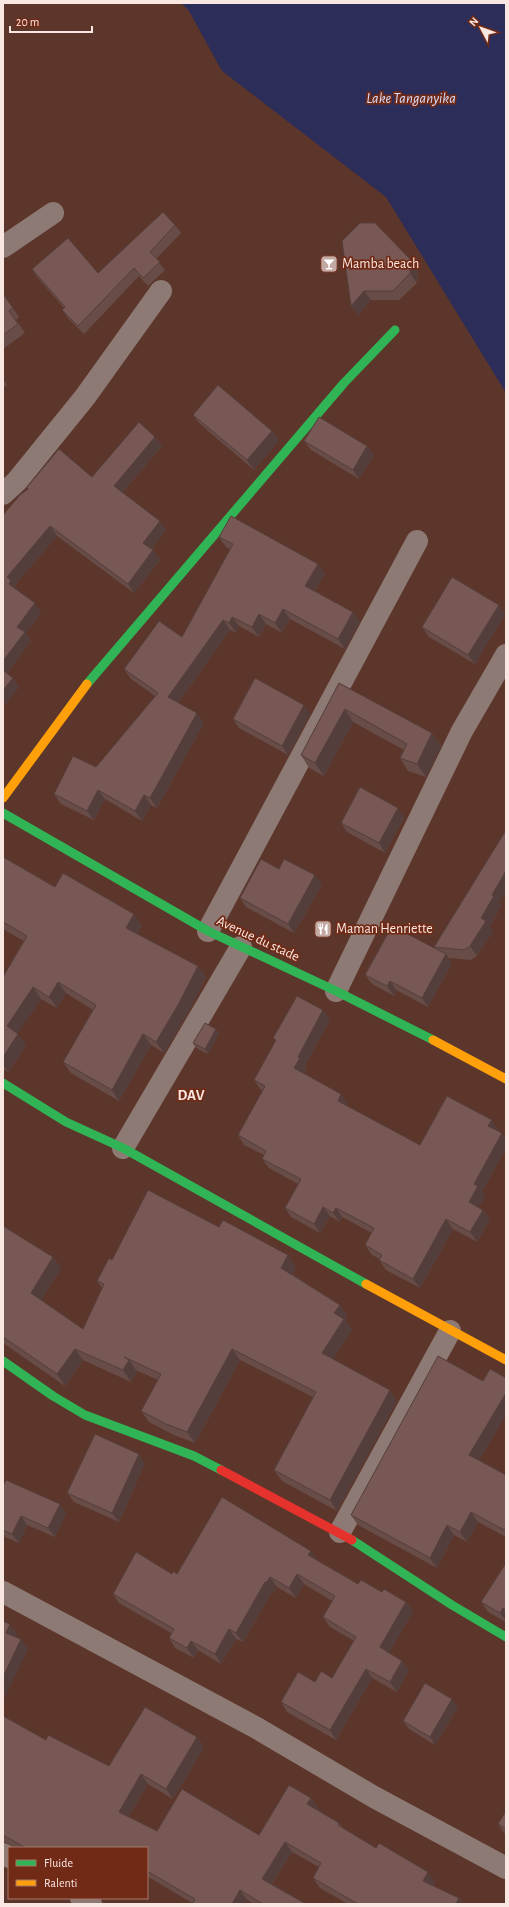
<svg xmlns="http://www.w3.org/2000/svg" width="509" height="1907" viewBox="0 0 509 1907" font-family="'Alegreya Sans',sans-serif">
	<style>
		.water { fill: #2c2d59 }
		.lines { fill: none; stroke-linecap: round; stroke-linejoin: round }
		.street { stroke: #8e7a74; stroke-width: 22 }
		.fast { stroke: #30b455; stroke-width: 9 }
		.slow { stroke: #ff9f0a; stroke-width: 9 }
		.jam { stroke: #e5322d; stroke-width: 9 }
		.wall { fill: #674c48 }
		.shaded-wall { fill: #543e3b }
		.building { fill: #785854; stroke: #543e3b }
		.labels { text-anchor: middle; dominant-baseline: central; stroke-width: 3.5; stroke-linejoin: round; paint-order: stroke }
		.poi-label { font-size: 14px; fill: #f9e7e2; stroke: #712a16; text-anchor: start }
		.street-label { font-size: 14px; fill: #f9e7e2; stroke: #712a16 }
		.water-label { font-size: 15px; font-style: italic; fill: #d6ddff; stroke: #712a16 }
		.neighbourhood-label { font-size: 15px; font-weight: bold; fill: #f9e7e2; stroke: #712a16 }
	</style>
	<rect width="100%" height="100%" fill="#5c362b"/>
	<polygon class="water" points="181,3 506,3 506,393 386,197 222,71 189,11"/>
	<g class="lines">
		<g class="street">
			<polyline points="3,247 53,213"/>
			<polyline points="3,494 17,481 85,397 161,291"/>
			<polyline points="208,931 417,541"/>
			<polyline points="336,991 462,731 506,655"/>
			<polyline points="123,1148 241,947"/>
			<polyline points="340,1532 450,1331"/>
			<polyline points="3,1592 255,1727 374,1797 506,1868"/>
			<polyline points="3,1854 9,1857"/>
			<polyline points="81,1898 91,1904"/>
		</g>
		<g class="fast">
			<polyline points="87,684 344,383 395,330"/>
			<polyline points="3,813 208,931 336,991 433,1040"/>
			<polyline points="3,1083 66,1122 123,1148 366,1284"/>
			<polyline points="3,1361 53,1396 85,1415 194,1456 221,1470"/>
			<polyline points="352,1540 452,1605 506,1637"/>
		</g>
		<g class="slow">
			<polyline points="3,798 87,684"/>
			<polyline points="433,1040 506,1079"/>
			<polyline points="366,1284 506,1360"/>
		</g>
		<polyline class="jam" points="221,1470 352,1540"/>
	</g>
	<g class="wall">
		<polygon points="175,225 181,233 156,259 165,270 148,286 139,276 84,334 68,318 62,310 64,308 37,277 32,269 98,273"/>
		<polygon points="342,241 418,269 417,283 399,300 371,300 358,315 351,306"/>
		<polygon points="3,294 19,317 16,320 25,333 3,349"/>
		<polygon points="3,379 7,385 3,388"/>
		<polygon points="193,415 272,431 279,440 254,470 200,424"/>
		<polygon points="304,441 367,446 374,455 359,479 311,450"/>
		<polygon points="162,446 122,493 166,530 152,549 160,560 134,593 57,536 15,585 18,590 17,590 41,613 26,633 31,641 7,673 13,678 19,687 6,704 3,701 3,515 92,477"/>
		<polygon points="219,537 325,573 315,591 353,612 360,621 345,649 290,619 282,633 266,624 259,637 239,626 236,633 230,630 178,703 204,723 157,808 151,805 142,821 105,799 94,820 61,804 54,794 96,767 155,696 131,679 124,669 182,637 230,549 226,547"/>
		<polygon points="499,605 505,614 475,664 429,637 422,627"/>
		<polygon points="339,683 432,733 441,746 426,777 408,771 400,758 404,750 353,722 324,776 309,768 301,755"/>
		<polygon points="310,714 288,755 239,728 233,719"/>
		<polygon points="404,818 385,853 347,832 341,823"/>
		<polygon points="3,857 55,887 142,925 137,934 198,966 206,977 186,1016 164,1053 151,1045 119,1101 71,1073 63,1062 93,1010 66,993 57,1008 41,999 17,1033 26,1045 8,1072 3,1069 3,977 24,941 3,929"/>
		<polygon points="279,869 322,885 294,933 246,907 240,898"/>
		<polygon points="499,903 501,906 490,926 493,931 477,956 471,960 448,958 452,963 428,1007 396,990 394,996 372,984 365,975 435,949 434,947"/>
		<polygon points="330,1020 305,1065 307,1068 303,1073 341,1094 348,1104 347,1106 420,1145 498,1130 498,1131 506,1139 506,1148 482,1192 485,1196 478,1207 483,1210 490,1219 477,1242 453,1229 420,1288 386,1270 379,1260 380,1259 372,1255 365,1245 372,1233 342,1217 340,1222 330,1216 320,1233 291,1217 285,1208 298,1184 269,1168 262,1159 264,1155 244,1145 238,1135 263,1091 260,1089 254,1080 275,1041 273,1038"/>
		<polygon points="216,1029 219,1034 208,1054 196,1048 193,1043"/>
		<polygon points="3,1226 53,1257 61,1268 41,1300 83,1329 102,1288 97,1281 112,1260 296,1267 292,1274 340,1305 347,1316 345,1320 352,1330 333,1359 397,1401 337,1511 282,1481 274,1470 313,1397 240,1360 195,1443 174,1435 149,1422 141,1411 158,1380 136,1370 137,1372 131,1382 83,1360 65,1386 3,1343"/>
		<polygon points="506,1378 506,1415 479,1460 506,1475 506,1537 478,1522 467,1542 454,1535 437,1568 358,1525 351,1515 483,1381"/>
		<polygon points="145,1463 119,1522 74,1502 67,1493"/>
		<polygon points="3,1486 66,1513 55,1537 27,1525 19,1543 3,1536"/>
		<polygon points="317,1561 358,1584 382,1592 406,1602 413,1611 389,1653 402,1661 409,1670 397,1692 372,1678 336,1740 287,1712 281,1702 315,1682 332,1678 354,1641 330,1627 323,1617 332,1601 304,1584 296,1598 277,1587 273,1593 272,1592 243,1642 236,1639 221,1664 198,1650 194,1658 175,1648 169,1638 171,1633 119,1603 113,1594 172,1574 177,1574"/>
		<polygon points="506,1563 506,1622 488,1612 481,1602"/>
		<polygon points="458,1707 435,1745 409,1729 403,1721"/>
		<polygon points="3,1716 46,1740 109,1766 197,1737 204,1747 173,1799 148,1784 128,1817 157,1831 259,1835 311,1798 318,1808 317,1809 339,1823 343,1828 376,1848 435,1881 433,1886 459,1898 463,1904 348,1904 320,1888 313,1878 319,1867 292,1852 272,1884 306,1904 253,1904 247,1900 192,1903 147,1876 147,1848 16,1848 3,1841"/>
		<polygon points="506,1811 506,1834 504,1833 498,1824"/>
	</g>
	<g class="shaded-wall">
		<polygon points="411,260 418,269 417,283 410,273"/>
		<polygon points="364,291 371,300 358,315 351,306"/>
		<polygon points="272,431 279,440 254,470 247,460"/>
		<polygon points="155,437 162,446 120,495 114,486"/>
		<polygon points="367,446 374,455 359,479 353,470"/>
		<polygon points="160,521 166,530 150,552 143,543"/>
		<polygon points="50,526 57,536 15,585 18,590 15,593 9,584 7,577"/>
		<polygon points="153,550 160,560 134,593 128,584"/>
		<polygon points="318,564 325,573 312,596 305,586"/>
		<polygon points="35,603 41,613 26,633 31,641 5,676 3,673 3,661 17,627"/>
		<polygon points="499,605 505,614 475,664 468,655"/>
		<polygon points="283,609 290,619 282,633 275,623"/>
		<polygon points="353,612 360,621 345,649 338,639"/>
		<polygon points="259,614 266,624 259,637 252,627"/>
		<polygon points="232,617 239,626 236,633 229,623"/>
		<polygon points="223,620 230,630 175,707 168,697"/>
		<polygon points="13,678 19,687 6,704 3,699 3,690"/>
		<polygon points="304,705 310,714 288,755 282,746"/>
		<polygon points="345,709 353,722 324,776 315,763"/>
		<polygon points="197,713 204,723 157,808 150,798"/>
		<polygon points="432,733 441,746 426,777 417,764"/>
		<polygon points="98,790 105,799 94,820 87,811"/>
		<polygon points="144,795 151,805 142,821 135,811"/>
		<polygon points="398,808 404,818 385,853 379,843"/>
		<polygon points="506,871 506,892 499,903 501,906 490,926 493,931 477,956 470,946 492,895"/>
		<polygon points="315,875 322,885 294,933 288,924"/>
		<polygon points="134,914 142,925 134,940 126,928"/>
		<polygon points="446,954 452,963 428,1007 422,998"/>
		<polygon points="198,966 206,977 186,1016 164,1053 156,1042"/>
		<polygon points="390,981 396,990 394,996 387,986"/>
		<polygon points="58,982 66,993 57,1008 49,997"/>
		<polygon points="33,987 41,999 15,1037 7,1026"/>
		<polygon points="323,1010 330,1020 305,1065 307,1068 301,1078 294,1068 298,1057"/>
		<polygon points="216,1029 219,1034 208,1054 205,1049"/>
		<polygon points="18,1034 26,1045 8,1072 3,1065 3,1057"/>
		<polygon points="143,1034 151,1045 119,1101 112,1090"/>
		<polygon points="341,1094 348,1104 344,1110 338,1101"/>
		<polygon points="492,1120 498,1130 495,1136 488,1126"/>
		<polygon points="502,1133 506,1139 506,1148 482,1192 485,1196 476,1212 469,1202 474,1184"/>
		<polygon points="323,1207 330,1216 320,1233 314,1224"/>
		<polygon points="336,1208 342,1217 340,1222 333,1213"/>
		<polygon points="483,1210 490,1219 477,1242 470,1232"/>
		<polygon points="446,1219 453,1229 420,1288 413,1279"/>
		<polygon points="288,1255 296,1267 289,1279 281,1268"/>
		<polygon points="53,1257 61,1268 39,1304 31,1293"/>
		<polygon points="340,1305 347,1316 345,1320 352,1330 330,1364 322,1353 334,1313"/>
		<polygon points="75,1349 83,1360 65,1386 57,1374"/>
		<polygon points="232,1349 240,1360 195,1443 187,1432"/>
		<polygon points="129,1360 137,1372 131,1382 123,1370"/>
		<polygon points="390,1390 397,1401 337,1511 330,1500"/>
		<polygon points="506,1393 506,1415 476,1465 469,1455"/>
		<polygon points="139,1454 145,1463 119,1522 112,1513"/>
		<polygon points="60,1504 66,1513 55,1537 48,1528"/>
		<polygon points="471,1512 478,1522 467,1542 460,1532"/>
		<polygon points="21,1516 27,1525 19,1543 12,1534"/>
		<polygon points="447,1525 454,1535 437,1568 430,1558"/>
		<polygon points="311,1551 318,1560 308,1555"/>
		<polygon points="297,1574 304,1584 296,1598 289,1588"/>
		<polygon points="270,1577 277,1587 273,1593 266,1583"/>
		<polygon points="265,1582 272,1592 243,1642 236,1633"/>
		<polygon points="406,1602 413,1611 387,1657 380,1647"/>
		<polygon points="503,1608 506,1612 506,1621 500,1613"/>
		<polygon points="10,1624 17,1633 13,1642 6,1633"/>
		<polygon points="229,1629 236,1639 221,1664 215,1654"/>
		<polygon points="21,1639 28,1649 3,1702 3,1677"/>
		<polygon points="191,1641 198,1650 194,1658 187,1648"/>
		<polygon points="402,1661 409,1670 397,1692 390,1682"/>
		<polygon points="366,1669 372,1678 336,1740 330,1730"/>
		<polygon points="452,1699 458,1707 435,1745 430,1737"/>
		<polygon points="197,1737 204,1747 173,1799 166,1789"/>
		<polygon points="141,1774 148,1784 125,1822 119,1812"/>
		<polygon points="311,1798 318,1808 314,1814 307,1804"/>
		<polygon points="285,1842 292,1852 269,1888 262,1879"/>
		<polygon points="428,1872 435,1881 430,1891 423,1881"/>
		<polygon points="240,1890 247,1900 245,1904 232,1904"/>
		<polygon points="459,1898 463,1904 456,1904"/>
	</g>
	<g class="building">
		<polygon points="163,212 175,225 150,252 160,262 143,278 134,268 78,326 62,310 65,307 32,269 68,238 98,273"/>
		<polygon points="360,223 375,223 411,260 410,273 393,291 364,291 351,306 342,241"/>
		<polygon points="3,294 13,308 9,311 18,324 3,335"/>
		<polygon points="218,385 272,431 247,460 193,415"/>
		<polygon points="319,417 367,446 353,470 304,441"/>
		<polygon points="139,422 155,437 114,486 160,521 143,543 153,550 128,584 50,526 7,577 11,580 9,584 35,603 17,627 25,632 3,661 3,515 20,495 28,489 27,487 59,449 92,477"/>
		<polygon points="231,516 318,564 305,586 353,612 338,639 283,609 275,623 259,614 252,627 232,617 229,623 223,620 168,697 197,713 150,798 144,795 135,811 98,790 87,811 54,794 73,756 96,767 158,693 124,669 159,621 182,637 233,544 219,537"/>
		<polygon points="452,577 499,605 468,655 422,627"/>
		<polygon points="3,670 13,678 3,690"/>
		<polygon points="255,678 304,705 282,746 233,719"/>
		<polygon points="339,683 432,733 417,764 400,758 407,744 345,709 315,763 301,755"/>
		<polygon points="360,787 398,808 379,843 341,823"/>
		<polygon points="506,830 506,871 492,895 494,896 481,918 486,921 470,946 464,950 434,947"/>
		<polygon points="3,857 55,887 63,873 134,914 126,928 198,966 178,1005 156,1042 143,1034 112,1090 63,1062 96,1005 58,982 49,997 33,987 7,1026 18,1034 3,1057 3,977 27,936 3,922"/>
		<polygon points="261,859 279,869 284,859 315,875 288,924 240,898"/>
		<polygon points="392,926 446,954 422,998 390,981 387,986 365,975"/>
		<polygon points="297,996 323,1010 298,1057 300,1058 294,1068 341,1094 338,1101 420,1145 447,1096 492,1120 488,1126 502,1133 474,1184 478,1186 469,1202 483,1210 470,1232 446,1219 413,1279 379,1260 382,1255 365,1245 374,1228 336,1208 333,1213 323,1207 314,1224 285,1208 301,1179 262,1159 266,1151 238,1135 265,1086 254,1080 276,1040 273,1038"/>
		<polygon points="205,1023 216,1029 205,1049 193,1043"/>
		<polygon points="148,1190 219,1227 223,1220 288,1255 281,1268 340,1305 334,1313 344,1319 322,1353 390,1390 330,1500 274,1470 316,1392 232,1349 187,1432 166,1424 141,1411 161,1374 124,1357 129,1360 123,1370 75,1349 57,1374 3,1337 3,1226 53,1257 31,1293 83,1329 104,1284 97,1281 109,1258 112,1260"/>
		<polygon points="438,1356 483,1381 490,1369 506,1378 506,1393 469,1455 506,1475 506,1531 471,1512 460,1532 447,1525 430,1558 351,1515"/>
		<polygon points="95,1434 139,1454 112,1513 67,1493"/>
		<polygon points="6,1480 60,1504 48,1528 21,1516 12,1534 3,1530 3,1486"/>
		<polygon points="222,1497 311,1551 308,1555 358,1584 361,1580 382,1592 384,1589 406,1602 380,1647 402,1661 390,1682 366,1669 330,1730 281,1702 298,1672 315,1682 321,1671 332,1678 356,1637 323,1617 335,1596 297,1574 289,1588 270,1577 266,1583 265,1582 236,1633 229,1629 215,1654 191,1641 187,1648 169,1638 174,1629 113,1594 136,1552 172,1574 173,1571 177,1574"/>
		<polygon points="506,1563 506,1610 503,1608 500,1613 481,1602"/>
		<polygon points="3,1621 10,1624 6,1633 21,1639 3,1677"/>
		<polygon points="425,1683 452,1699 430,1737 403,1721"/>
		<polygon points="145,1707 197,1737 166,1789 141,1774 119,1812 157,1831 182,1789 259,1835 289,1785 311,1798 307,1804 339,1823 338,1825 376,1848 379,1843 428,1872 423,1881 459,1898 456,1904 358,1904 313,1878 321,1863 285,1842 262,1879 306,1904 263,1904 240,1890 232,1904 192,1904 195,1899 147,1871 147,1848 26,1848 3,1835 3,1716 46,1740 48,1735 109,1766"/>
		<polygon points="506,1811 506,1829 498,1824"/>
	</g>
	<defs>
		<symbol id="bar-square" viewBox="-11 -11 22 22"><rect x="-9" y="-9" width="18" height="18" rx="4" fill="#c2a9a2" stroke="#712a16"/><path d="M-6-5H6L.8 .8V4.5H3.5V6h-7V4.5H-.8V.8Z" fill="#fff"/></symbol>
		<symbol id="restaurant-square" viewBox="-11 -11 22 22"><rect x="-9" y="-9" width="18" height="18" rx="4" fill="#c2a9a2" stroke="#712a16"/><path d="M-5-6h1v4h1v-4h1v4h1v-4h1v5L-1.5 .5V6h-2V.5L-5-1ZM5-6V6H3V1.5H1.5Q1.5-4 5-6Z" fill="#fff"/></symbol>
	</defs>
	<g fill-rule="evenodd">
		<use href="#bar-square" x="319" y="254" width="20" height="20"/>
		<use href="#restaurant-square" x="313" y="919" width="20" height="20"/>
	</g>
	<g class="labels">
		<g class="poi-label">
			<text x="342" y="264">Mamba beach</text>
			<text x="336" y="929">Maman Henriette</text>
		</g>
		<g class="street-label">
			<text transform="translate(258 939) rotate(25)">Avenue du stade</text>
		</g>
		<g class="water-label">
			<text x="411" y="98">Lake Tanganyika</text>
		</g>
		<g class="neighbourhood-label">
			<text x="191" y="1095">DAV</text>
		</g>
	</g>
	<rect width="509" height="1907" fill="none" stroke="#f9e7e2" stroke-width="8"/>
	<rect x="8" y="1847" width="140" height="52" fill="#712a16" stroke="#a77668"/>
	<rect x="16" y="1860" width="20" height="6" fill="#30b455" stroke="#a77668"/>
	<text x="44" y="1867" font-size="12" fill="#f9e7e2">Fluide</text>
	<rect x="16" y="1880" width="20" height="6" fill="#ff9f0a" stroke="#a77668"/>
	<text x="44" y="1887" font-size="12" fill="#f9e7e2">Ralenti</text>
	<g transform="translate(481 28) rotate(311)" stroke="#712a16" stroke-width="3" paint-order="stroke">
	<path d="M0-3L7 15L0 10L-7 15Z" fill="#f9e7e2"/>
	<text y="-6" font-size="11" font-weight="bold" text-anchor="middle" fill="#f9e7e2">N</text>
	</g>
	<path d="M10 26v6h82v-6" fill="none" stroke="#f9e7e2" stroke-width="2"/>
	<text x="16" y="26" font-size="12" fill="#f9e7e2" stroke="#712a16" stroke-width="3" paint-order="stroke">20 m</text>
</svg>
